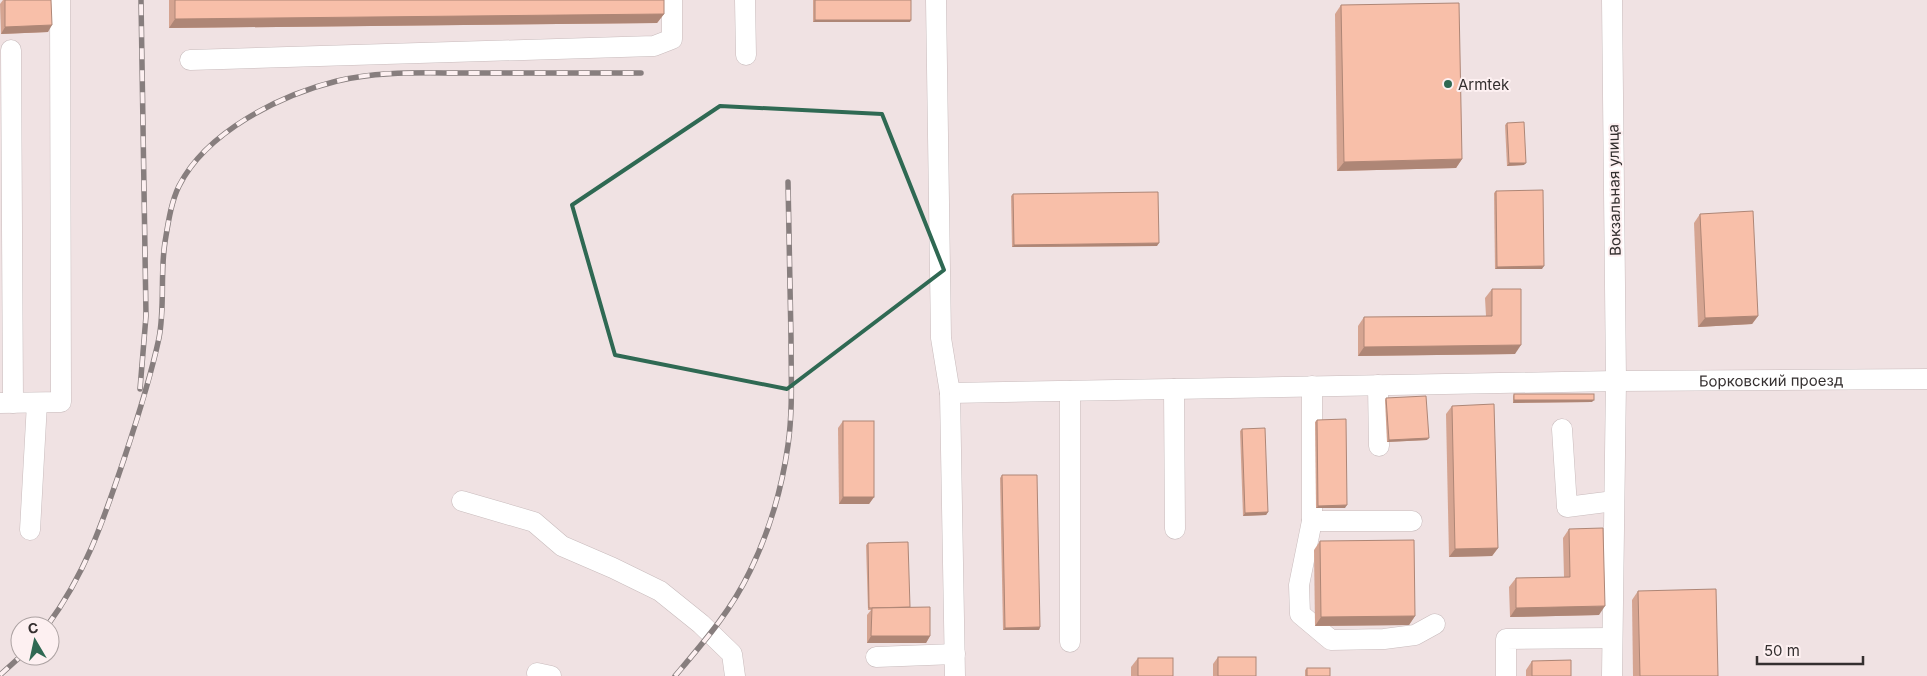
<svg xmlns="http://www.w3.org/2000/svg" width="1927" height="676" viewBox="0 0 1927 676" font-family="Inter,sans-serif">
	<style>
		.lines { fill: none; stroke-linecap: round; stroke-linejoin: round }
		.minor-casing { stroke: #c8bbbc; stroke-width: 21 }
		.minor { stroke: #fff; stroke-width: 20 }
		.rail-casing { stroke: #877e7e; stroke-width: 5.5 }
		.rail { stroke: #fdf0f1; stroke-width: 4; stroke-dasharray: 11; stroke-linecap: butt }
		.wall { fill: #d5a491 }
		.shaded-wall { fill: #ae8676 }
		.building { fill: #f8bfa9; stroke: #ae8676 }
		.marked { fill: none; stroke: #2f6953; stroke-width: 4; stroke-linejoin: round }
		.poi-dot { fill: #2f6953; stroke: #fdf0f1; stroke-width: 2 }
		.labels { text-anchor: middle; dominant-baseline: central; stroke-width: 4; stroke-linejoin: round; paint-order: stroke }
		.poi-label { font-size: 15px; fill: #342f2f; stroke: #fdf0f1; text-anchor: start }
		.street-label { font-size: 15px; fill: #342f2f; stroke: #fdf0f1 }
	</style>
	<rect width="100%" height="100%" fill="#f0e2e3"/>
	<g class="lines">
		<defs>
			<g id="minor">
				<polyline points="745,0 746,55"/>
				<path id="s1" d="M936 0 941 338 950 393 1616 381 1927 379"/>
				<polyline points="11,50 13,403"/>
				<polyline points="190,60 654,46 672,39 672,0"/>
				<polyline points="1378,385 1379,446"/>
				<polyline points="1312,386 1312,521 1412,521"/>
				<polyline points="1174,389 1175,529"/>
				<polyline points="1070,391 1070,642"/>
				<polyline points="950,393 955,676"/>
				<polyline points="0,403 61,402 60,0"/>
				<polyline points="1562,429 1567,507 1614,501"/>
				<polyline points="462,501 534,522 562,546 613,568 660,591 701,624 732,654 735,676"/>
				<polyline points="1312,521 1299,585 1300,614 1331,640 1384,639 1415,635 1435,624"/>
				<polyline points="30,530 37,403"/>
				<polyline points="876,657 955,654"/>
				<polyline points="537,673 551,676"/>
				<polyline points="1506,676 1506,639 1612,638"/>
				<polyline points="1612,676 1616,381 1612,0"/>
			</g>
		</defs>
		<use href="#minor" class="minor-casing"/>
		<use href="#minor" class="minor"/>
		<defs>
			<g id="rail">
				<polyline points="140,389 146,316 141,0"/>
				<path d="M47 626C86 573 103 521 124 459 137 420 150 380 159 338 165 307 160 274 165 242 168 224 171 202 179 186 206 132 280 95 337 81 377 71 420 73 462 73 522 73 582 73 641 73"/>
				<polyline points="0,675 21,656"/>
				<path d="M675 676C703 643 731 611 750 571 769 532 782 488 788 445 793 410 791 374 791 338 790 286 789 234 788 182"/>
			</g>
		</defs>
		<use href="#rail" class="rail-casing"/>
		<use href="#rail" class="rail"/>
	</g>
	<g class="wall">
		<polygon points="3,0 51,0 48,32 1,34 0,4"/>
		<polygon points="169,0 664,0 664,14 657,23 169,28"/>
		<polygon points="813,0 911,0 910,22 813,22"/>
		<polygon points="1341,5 1462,159 1456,168 1337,171 1335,14"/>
		<polygon points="1507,123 1524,165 1507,166 1505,125"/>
		<polygon points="1496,191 1542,269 1495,269 1494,193"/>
		<polygon points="1013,194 1157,246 1012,247 1011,196"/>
		<polygon points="1700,214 1758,316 1752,324 1698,327 1694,223"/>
		<polygon points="1492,289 1515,354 1358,356 1358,326 1364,317 1486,316 1485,298"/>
		<polygon points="1514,394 1592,402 1513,403 1513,396"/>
		<polygon points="1386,398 1427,440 1387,442 1385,400"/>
		<polygon points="1452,406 1498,548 1492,556 1449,557 1446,414"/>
		<polygon points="1317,420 1345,508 1316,508 1315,422"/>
		<polygon points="843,421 874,497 869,504 839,504 838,428"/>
		<polygon points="1242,429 1268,512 1266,515 1243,516 1240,431"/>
		<polygon points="1002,475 1040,627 1039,630 1003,630 1000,478"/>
		<polygon points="1569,529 1599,615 1510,617 1509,587 1516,578 1564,577 1563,538"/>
		<polygon points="1320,541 1415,616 1409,625 1315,626 1314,550"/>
		<polygon points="868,543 909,607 930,636 926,643 867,643 867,615 871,610 868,610 866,545"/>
		<polygon points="1638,591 1718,676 1633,676 1632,600"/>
		<polygon points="1218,657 1256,676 1213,676 1213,664"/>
		<polygon points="1138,658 1173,676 1131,676 1131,667"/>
		<polygon points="1532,661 1571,676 1526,676 1526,670"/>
		<polygon points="1307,668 1330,676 1305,676 1305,670"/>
	</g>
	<g class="shaded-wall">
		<polygon points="664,14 657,23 169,28 175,19"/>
		<polygon points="815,20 911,20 910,22 813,22"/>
		<polygon points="52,25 48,32 1,34 5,27"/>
		<polygon points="1462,159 1456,168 1337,171 1344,162"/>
		<polygon points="1509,163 1526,163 1524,165 1507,166"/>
		<polygon points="1159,243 1157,246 1012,247 1014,245"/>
		<polygon points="1544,266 1542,269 1495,269 1497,267"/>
		<polygon points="1758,316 1752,324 1698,327 1705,318"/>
		<polygon points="1521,345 1515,354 1358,356 1364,347"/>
		<polygon points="1514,400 1594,400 1592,402 1513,403"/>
		<polygon points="1429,438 1427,440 1387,442 1389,440"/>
		<polygon points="843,497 874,497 869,504 839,504"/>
		<polygon points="1347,505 1345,508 1316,508 1318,506"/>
		<polygon points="1268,512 1266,515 1243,516 1245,513"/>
		<polygon points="1498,548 1492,556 1449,557 1455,549"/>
		<polygon points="1605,606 1599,615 1510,617 1516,608"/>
		<polygon points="1415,616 1409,625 1315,626 1321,617"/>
		<polygon points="1040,627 1039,630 1003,630 1005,628"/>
		<polygon points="871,636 930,636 926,643 867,643"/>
	</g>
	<g class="building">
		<polygon points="5,0 51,0 52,25 5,27"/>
		<polygon points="175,0 664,0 664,14 175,19"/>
		<rect x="815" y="0" width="96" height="20"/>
		<polygon points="1459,3 1462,159 1344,162 1341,5"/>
		<polygon points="1524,122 1526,163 1509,163 1507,123"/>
		<polygon points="1543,190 1544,266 1497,267 1496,191"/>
		<polygon points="1158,192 1159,243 1014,245 1013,194"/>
		<polygon points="1753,211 1758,316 1705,318 1700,214"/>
		<polygon points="1492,289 1521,289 1521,345 1364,347 1364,317 1492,316"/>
		<rect x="1514" y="394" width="80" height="6"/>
		<polygon points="1426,396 1429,438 1389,440 1386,398"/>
		<polygon points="1494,404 1498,548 1455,549 1452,406"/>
		<polygon points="1346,419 1347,505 1318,506 1317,420"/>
		<rect x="843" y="421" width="31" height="76"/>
		<polygon points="1265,428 1268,512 1245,513 1242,429"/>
		<polygon points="1002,475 1037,475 1040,627 1005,628"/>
		<polygon points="1603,528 1605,606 1516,608 1516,578 1570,577 1569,529"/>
		<polygon points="1414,540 1415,616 1321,617 1320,541"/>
		<polygon points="908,542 910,607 869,608 868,543"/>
		<polygon points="1716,589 1718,676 1640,676 1638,591"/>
		<polygon points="930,607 930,636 871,636 872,608"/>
		<rect x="1218" y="657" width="38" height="19"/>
		<rect x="1138" y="658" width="35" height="18"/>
		<polygon points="1571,660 1571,676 1532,676 1532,661"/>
		<rect x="1307" y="668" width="23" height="8"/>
	</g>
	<path class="marked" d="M720 106 882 114 944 270 787 389 615 355 572 205Z"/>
	<circle class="poi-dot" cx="1448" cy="84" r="5"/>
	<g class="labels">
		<g class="poi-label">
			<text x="1458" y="84">Armtek</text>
		</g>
		<g class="street-label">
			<text transform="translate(1614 190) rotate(-91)">Вокзальная улица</text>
			<text stroke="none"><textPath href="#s1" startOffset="1215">Борковский проезд</textPath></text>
		</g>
	</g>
	<g transform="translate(35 641) rotate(351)"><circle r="24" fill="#fdf0f1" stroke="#ada3a3"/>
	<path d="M0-4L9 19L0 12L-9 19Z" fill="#2f6953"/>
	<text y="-8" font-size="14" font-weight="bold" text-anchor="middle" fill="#342f2f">С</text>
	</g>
	<path d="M1757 656v8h106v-8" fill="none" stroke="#342f2f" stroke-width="2.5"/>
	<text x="1764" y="656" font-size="15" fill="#342f2f" stroke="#fdf0f1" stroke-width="4" paint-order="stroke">50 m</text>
</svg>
